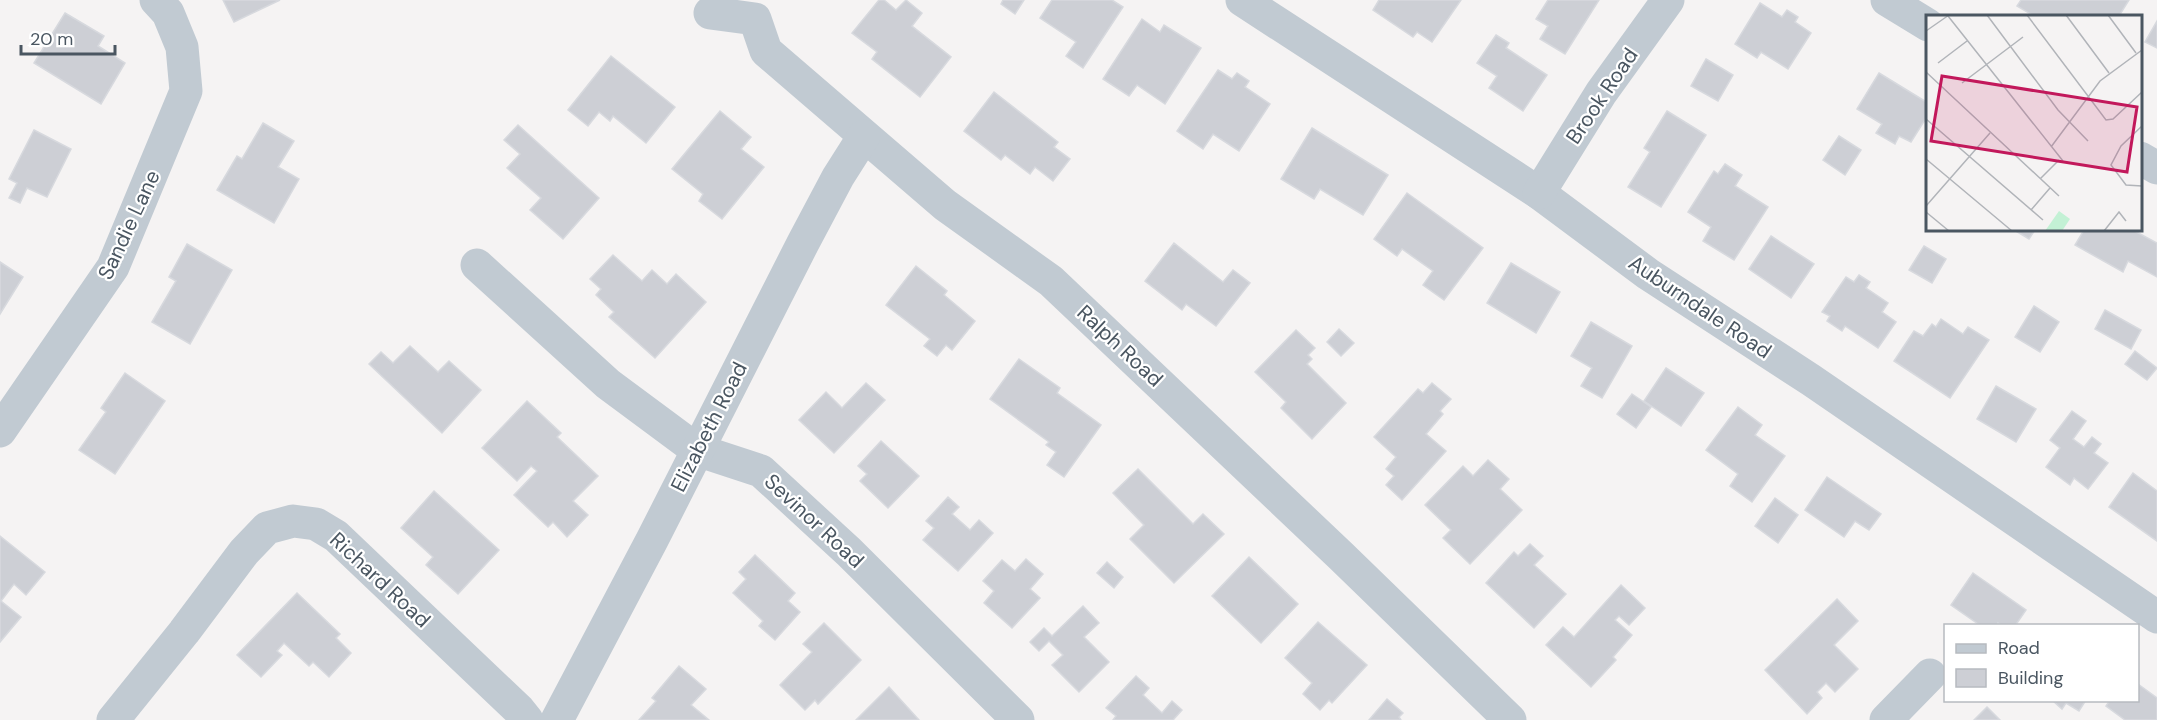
<svg xmlns="http://www.w3.org/2000/svg" width="2157" height="720" viewBox="0 0 2157 720" font-family="'DM Sans',sans-serif">
	<style>
		.building { fill: #cdcfd5; stroke: #d7d9de; stroke-width: 1.5 }
		.lines { fill: none; stroke-linecap: round; stroke-linejoin: round }
		.minor { stroke: #c1cad2; stroke-width: 33 }
		.labels { text-anchor: middle; dominant-baseline: central; stroke-width: 4.5; stroke-linejoin: round; paint-order: stroke }
		.street-label { font-size: 21px; fill: #4a5661; stroke: #fff }
		.inset-road { fill: none; stroke: #b1b4b9; stroke-width: 1.5 }
		.view { fill: #c2185b; fill-opacity: 0.15; stroke: #c2185b; stroke-width: 3 }
		.inset-edge { fill: none; stroke: #4a5661; stroke-width: 3 }
	</style>
	<rect width="100%" height="100%" fill="#f5f3f3"/>
	<g class="building">
		<polygon points="223,0 280,0 234,22"/>
		<polygon points="879,0 884,0 896,10 906,0 922,13 912,26 951,57 920,97 872,59 877,52 852,33"/>
		<polygon points="1003,0 1024,0 1015,14 1001,4"/>
		<polygon points="1052,0 1112,0 1123,7 1083,68 1066,56 1076,42 1040,18"/>
		<polygon points="1379,0 1461,0 1432,42 1417,32 1413,37 1373,10"/>
		<polygon points="1548,0 1599,0 1565,54 1540,39 1548,26 1536,19"/>
		<polygon points="2021,0 2129,0 2119,16 2034,16 2017,6"/>
		<polygon points="1760,3 1782,17 1787,10 1798,17 1795,22 1811,33 1788,69 1761,52 1757,58 1735,44"/>
		<polygon points="65,13 104,36 98,46 125,63 101,104 34,63"/>
		<polygon points="1142,19 1160,32 1164,25 1201,48 1165,104 1137,85 1129,96 1103,79"/>
		<polygon points="2157,21 2157,48 2145,42"/>
		<polygon points="1496,35 1509,43 1506,48 1547,75 1523,111 1489,88 1497,76 1477,63"/>
		<polygon points="611,56 675,107 646,143 613,116 610,121 599,112 588,126 568,110"/>
		<polygon points="1706,59 1733,75 1718,101 1691,86"/>
		<polygon points="1218,70 1232,79 1237,73 1249,81 1245,87 1270,104 1239,151 1213,134 1203,149 1177,131"/>
		<polygon points="1879,73 1928,103 1928,115 1911,142 1899,136 1895,144 1876,133 1882,124 1857,109"/>
		<polygon points="994,92 1058,142 1054,147 1070,159 1053,181 1035,167 1030,174 1005,155 1001,160 964,131"/>
		<polygon points="720,111 751,137 741,149 764,167 722,219 699,201 703,194 672,169"/>
		<polygon points="1667,111 1706,135 1661,207 1628,187 1650,152 1644,148"/>
		<polygon points="263,123 294,141 278,167 299,179 274,223 217,190 237,156 242,159"/>
		<polygon points="518,125 599,198 563,239 530,210 541,198 507,168 520,154 504,140"/>
		<polygon points="1312,128 1388,175 1363,215 1320,189 1314,199 1281,179"/>
		<polygon points="34,130 71,149 47,197 27,188 20,203 9,198 17,183 9,179"/>
		<polygon points="1839,136 1861,150 1845,175 1823,160"/>
		<polygon points="1725,164 1742,175 1735,186 1768,207 1734,260 1703,241 1711,227 1688,212 1714,171 1718,174"/>
		<polygon points="1407,193 1483,248 1444,300 1423,285 1433,271 1402,249 1397,256 1374,239"/>
		<polygon points="2014,230 2035,230 2029,239"/>
		<polygon points="2084,230 2133,230 2157,243 2157,277 2128,261 2123,272 2075,245"/>
		<polygon points="1771,236 1814,264 1791,298 1749,269"/>
		<polygon points="1174,243 1223,282 1233,270 1250,283 1216,326 1186,304 1182,310 1145,281"/>
		<polygon points="187,244 232,270 190,344 152,322 176,281 169,277"/>
		<polygon points="1924,246 1946,259 1932,283 1909,270"/>
		<polygon points="613,255 642,281 652,270 667,284 676,274 706,302 655,358 609,317 614,312 596,295 601,289 590,279"/>
		<polygon points="0,262 23,277 0,314"/>
		<polygon points="1511,263 1560,292 1536,333 1487,303"/>
		<polygon points="916,266 947,291 944,295 975,321 952,350 946,345 937,356 924,346 930,339 886,305"/>
		<polygon points="1859,275 1870,282 1866,288 1888,303 1882,312 1896,322 1878,348 1845,326 1842,331 1827,321 1830,316 1822,312 1846,277 1854,282"/>
		<polygon points="2034,306 2059,322 2040,352 2015,337"/>
		<polygon points="2105,310 2141,330 2131,349 2095,329"/>
		<polygon points="1941,319 1963,334 1968,327 1989,340 1950,398 1894,361 1914,331 1923,336 1932,324 1936,327"/>
		<polygon points="1591,322 1632,346 1602,398 1581,386 1592,368 1571,356"/>
		<polygon points="1339,329 1354,343 1341,356 1327,342"/>
		<polygon points="1296,330 1315,348 1308,355 1312,359 1307,364 1346,403 1312,439 1281,408 1286,402 1255,372"/>
		<polygon points="410,346 438,372 449,361 481,390 442,433 369,364 381,352 393,363"/>
		<polygon points="2135,351 2157,368 2147,380 2125,364"/>
		<polygon points="1019,359 1060,388 1057,393 1101,425 1064,477 1047,465 1056,452 1046,445 1049,442 990,399"/>
		<polygon points="1666,368 1704,393 1681,426 1644,401"/>
		<polygon points="125,373 165,401 115,474 79,450 106,412 101,408"/>
		<polygon points="866,383 885,400 834,453 799,420 826,392 842,408"/>
		<polygon points="1432,383 1451,399 1440,411 1443,414 1426,434 1446,451 1402,500 1386,485 1394,476 1386,469 1396,457 1374,437 1418,389 1423,393"/>
		<polygon points="1996,386 2036,409 2016,442 1977,419"/>
		<polygon points="1632,394 1651,407 1636,428 1617,414"/>
		<polygon points="527,401 561,433 557,437 598,476 573,501 588,515 567,537 553,522 548,527 514,495 537,471 531,466 517,481 482,448"/>
		<polygon points="1738,407 1762,425 1755,435 1785,456 1752,502 1730,486 1738,474 1706,450"/>
		<polygon points="2072,411 2086,421 2073,439 2084,447 2092,437 2101,444 2094,453 2108,463 2088,489 2074,478 2070,485 2046,467 2060,448 2050,440"/>
		<polygon points="881,441 919,476 888,508 860,481 867,474 858,466"/>
		<polygon points="1488,460 1509,479 1500,489 1522,510 1470,564 1443,538 1451,530 1425,505 1463,466 1473,476"/>
		<polygon points="1138,469 1193,524 1203,514 1224,534 1174,583 1130,539 1144,525 1113,493"/>
		<polygon points="2133,473 2157,491 2157,541 2109,507"/>
		<polygon points="1827,477 1881,514 1869,530 1855,521 1844,537 1805,510"/>
		<polygon points="434,491 499,550 458,594 426,565 433,557 401,528"/>
		<polygon points="948,497 959,507 952,514 970,530 979,520 993,533 958,571 923,540 934,528 926,521"/>
		<polygon points="1775,498 1798,515 1778,543 1755,526"/>
		<polygon points="0,536 45,572 26,595 14,584 1,601 21,617 0,642"/>
		<polygon points="1530,544 1543,556 1534,565 1566,594 1534,628 1486,583 1514,552 1518,556"/>
		<polygon points="755,555 795,593 788,601 800,612 775,640 759,626 763,621 733,593 746,579 739,572"/>
		<polygon points="1249,557 1298,604 1261,643 1212,596"/>
		<polygon points="1026,559 1043,574 1030,589 1040,598 1012,628 984,603 994,591 983,581 1002,560 1015,571"/>
		<polygon points="1107,562 1123,577 1114,588 1097,573"/>
		<polygon points="1973,573 2026,610 2015,626 2002,626 1998,623 1997,626 1981,626 1951,605"/>
		<polygon points="1621,585 1645,608 1629,625 1619,616 1615,620 1632,635 1613,657 1616,660 1591,687 1546,645 1563,627 1574,637"/>
		<polygon points="297,593 340,634 336,638 351,653 329,677 313,662 309,666 284,643 277,651 282,655 261,677 237,655"/>
		<polygon points="1837,599 1858,621 1834,645 1858,669 1835,692 1826,683 1817,692 1822,698 1807,714 1765,670"/>
		<polygon points="1083,606 1099,623 1084,637 1109,662 1079,692 1052,665 1063,655 1049,641 1039,651 1030,642 1044,628 1052,636"/>
		<polygon points="1318,622 1367,665 1332,703 1329,700 1320,710 1303,694 1312,683 1285,658"/>
		<polygon points="824,623 861,660 818,704 815,700 805,710 780,685 812,652 803,644"/>
		<polygon points="679,666 706,689 691,705 709,720 639,720 656,701 652,698"/>
		<polygon points="1136,676 1149,688 1143,695 1162,713 1172,701 1182,710 1173,720 1113,720 1116,716 1106,708"/>
		<polygon points="2138,684 2157,698 2157,720 2125,720 2106,706 2110,700 2138,700"/>
		<polygon points="889,687 919,720 856,720"/>
		<polygon points="1387,699 1403,713 1399,717 1401,720 1369,720"/>
		<polygon points="2052,700 2086,700 2079,711 2066,703 2062,709"/>
		<polygon points="1987,707 2000,720 1974,720"/>
	</g>
	<g class="lines">
		<g class="minor">
			<polyline points="1242,0 1539,193 1648,274 1811,380 2157,617"/>
			<polyline points="1887,0 1928,25"/>
			<polyline points="710,13 755,19 766,51 945,205 1051,281 1341,556 1510,720"/>
			<polyline points="2140,158 2157,168"/>
			<polyline points="1539,193 1601,93 1668,0"/>
			<polyline points="477,265 608,384 697,450 761,471 849,552 1018,720"/>
			<polyline points="0,431 113,267 186,91 182,47 168,13 156,0"/>
			<polyline points="113,720 184,632 244,552 267,528 293,521 316,524 336,536 519,710 527,720"/>
			<polyline points="557,720 652,540 803,243 838,177 864,136"/>
			<polyline points="1886,720 1930,675"/>
		</g>
	</g>
	<g class="labels">
		<g class="street-label">
			<text transform="translate(1602 96) rotate(-56)">Brook Road</text>
			<text transform="translate(129 225) rotate(-65)">Sandie Lane</text>
			<text transform="translate(1700 307) rotate(34)">Auburndale Road</text>
			<text transform="translate(1120 346) rotate(43)">Ralph Road</text>
			<text transform="translate(709 427) rotate(-63)">Elizabeth Road</text>
			<text transform="translate(814 521) rotate(43)">Sevinor Road</text>
			<text transform="translate(380 580) rotate(43)">Richard Road</text>
		</g>
	</g>
	<g transform="translate(1926 15)">
		<rect width="216" height="216" fill="#f5f3f3"/>
		<path d="M133 196 144 204 136 216H119Z" fill="#c3f1d5"/>
		<path class="inset-road" d="M61 0 132 95 162 126M101 0 180 105 187 104 216 77M140 0 183 58M182 0 210 38M22 1 137 146M0 16 23 0M12 48 41 26M0 57 133 181M36 68 97 22M0 104 117 205M216 111 195 131 185 150 200 170 216 171M125 132 174 66 216 35M0 144 86 216M114 164 133 145M0 191 64 118M105 195 124 173M0 197 23 216M178 216 193 197 200 206"/>
		<path class="view" d="M16 61 211 92 201 157 5 126Z"/>
		<rect width="216" height="216" class="inset-edge"/>
	</g>
	<rect x="1944" y="624" width="195" height="78" fill="#ffffff" stroke="#b7bbc0" stroke-width="1.5"/>
	<rect x="1956" y="644" width="30" height="9" fill="#c1cad2" stroke="#b7bbc0" stroke-width="1.5"/>
	<text x="1998" y="654" font-size="18" fill="#4a5661">Road</text>
	<rect x="1956" y="669" width="30" height="18" fill="#cdcfd5" stroke="#b7bbc0" stroke-width="1.5"/>
	<text x="1998" y="684" font-size="18" fill="#4a5661">Building</text>
	<path d="M21 45v9h94v-9" fill="none" stroke="#4a5661" stroke-width="3"/>
	<text x="30" y="45" font-size="18" fill="#4a5661" stroke="#ffffff" stroke-width="4.5" paint-order="stroke">20 m</text>
</svg>
